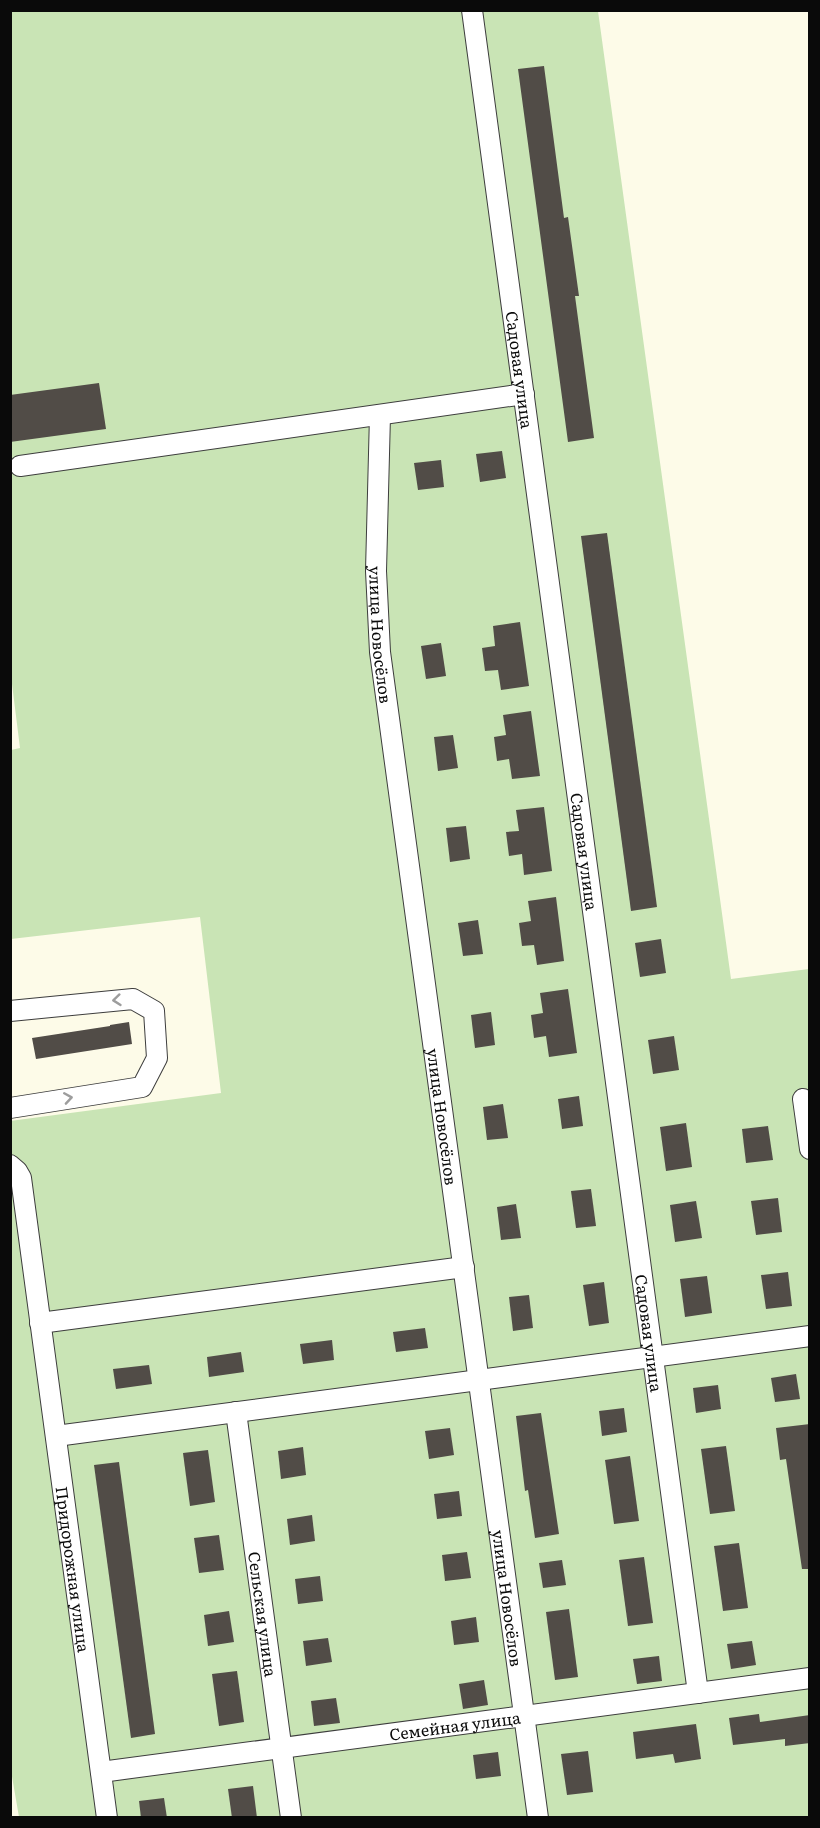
<svg xmlns="http://www.w3.org/2000/svg" width="820" height="1828" viewBox="0 0 820 1828" font-family="Literata,serif">
	<style>
		.green { fill: #c9e4b5 }
		.building { fill: #514c47 }
		.lines { fill: none; stroke-linecap: round; stroke-linejoin: round }
		.minor-casing { stroke: #3d3d3d; stroke-width: 22 }
		.minor { stroke: #fff; stroke-width: 20 }
		.oneway { stroke: #9d9d9d }
		.labels { text-anchor: middle; dominant-baseline: central; stroke-width: 6; stroke-linejoin: round; paint-order: stroke }
		.street-label { font-size: 16px; fill: #0a0a0a; stroke: #fff }
	</style>
	<rect width="100%" height="100%" fill="#fdfbe8"/>
	<polygon class="green" points="11,11 598,11 731,979 809,969 809,1817 19,1817 10,1765 10,1121 221,1093 200,917 11,939 11,750 20,748 10,668"/>
	<g class="building">
		<polygon points="544,66 564,218 568,217 579,296 575,296 594,438 568,442 518,69"/>
		<polygon points="99,383 106,429 10,442 10,395"/>
		<polygon points="502,451 506,478 480,482 476,454"/>
		<polygon points="441,460 444,487 418,490 414,463"/>
		<polygon points="607,533 657,907 631,911 581,536"/>
		<polygon points="520,622 529,686 501,690 498,670 485,671 482,648 495,646 493,626"/>
		<polygon points="441,643 446,676 426,679 421,646"/>
		<polygon points="531,711 540,776 512,779 509,759 497,761 494,737 506,735 503,715"/>
		<polygon points="453,735 458,768 438,771 434,737"/>
		<polygon points="544,807 552,871 524,875 522,854 509,856 506,832 519,831 516,810"/>
		<polygon points="466,826 470,859 450,862 446,828"/>
		<polygon points="556,897 564,961 537,965 534,945 522,946 519,923 531,921 528,901"/>
		<polygon points="478,920 483,954 463,956 458,923"/>
		<polygon points="661,939 666,973 640,977 635,943"/>
		<polygon points="568,989 577,1053 549,1057 546,1036 534,1038 531,1015 543,1013 540,993"/>
		<polygon points="491,1012 495,1045 475,1048 471,1015"/>
		<polygon points="129,1022 132,1044 36,1059 32,1038 110,1026 110,1025"/>
		<polygon points="674,1036 679,1070 653,1074 648,1040"/>
		<polygon points="579,1096 583,1126 562,1129 558,1099"/>
		<polygon points="503,1104 508,1138 487,1140 483,1107"/>
		<polygon points="686,1123 692,1167 666,1171 660,1127"/>
		<polygon points="768,1126 773,1160 746,1163 742,1129"/>
		<polygon points="591,1189 596,1226 576,1228 571,1191"/>
		<polygon points="778,1198 782,1232 756,1235 751,1201"/>
		<polygon points="696,1201 702,1238 675,1242 670,1205"/>
		<polygon points="516,1204 521,1238 501,1240 497,1207"/>
		<polygon points="788,1272 792,1306 766,1309 761,1275"/>
		<polygon points="707,1276 712,1313 685,1317 680,1279"/>
		<polygon points="604,1282 609,1323 589,1326 583,1285"/>
		<polygon points="529,1295 533,1328 513,1331 509,1297"/>
		<polygon points="425,1328 428,1348 396,1352 393,1332"/>
		<polygon points="332,1340 334,1360 303,1364 300,1344"/>
		<polygon points="241,1352 244,1372 209,1377 207,1357"/>
		<polygon points="149,1365 152,1384 116,1389 113,1369"/>
		<polygon points="796,1374 800,1399 775,1402 771,1378"/>
		<polygon points="718,1385 721,1409 696,1413 693,1388"/>
		<polygon points="624,1408 627,1432 602,1436 599,1411"/>
		<polygon points="541,1413 559,1534 535,1538 528,1490 525,1491 516,1416"/>
		<polygon points="810,1424 810,1569 802,1569 786,1459 780,1460 776,1428"/>
		<polygon points="450,1428 454,1455 429,1459 425,1431"/>
		<polygon points="726,1446 735,1511 710,1514 701,1449"/>
		<polygon points="303,1447 306,1475 281,1479 278,1451"/>
		<polygon points="208,1450 215,1502 190,1506 183,1453"/>
		<polygon points="630,1456 639,1521 614,1524 605,1460"/>
		<polygon points="119,1462 155,1734 131,1738 94,1465"/>
		<polygon points="459,1491 462,1516 437,1519 434,1494"/>
		<polygon points="312,1515 315,1541 290,1545 287,1519"/>
		<polygon points="219,1535 224,1570 199,1573 194,1538"/>
		<polygon points="739,1543 748,1608 723,1611 714,1546"/>
		<polygon points="467,1552 471,1578 445,1581 442,1555"/>
		<polygon points="644,1557 653,1623 628,1626 619,1560"/>
		<polygon points="562,1560 566,1585 543,1588 539,1563"/>
		<polygon points="320,1576 323,1601 298,1604 295,1579"/>
		<polygon points="569,1609 578,1677 555,1680 546,1612"/>
		<polygon points="229,1611 234,1642 208,1646 204,1615"/>
		<polygon points="476,1617 479,1642 454,1645 451,1621"/>
		<polygon points="328,1638 332,1662 306,1666 303,1641"/>
		<polygon points="752,1641 756,1665 731,1669 727,1644"/>
		<polygon points="659,1656 662,1681 637,1684 633,1659"/>
		<polygon points="237,1671 244,1722 219,1726 212,1674"/>
		<polygon points="484,1680 488,1705 463,1709 459,1684"/>
		<polygon points="336,1698 340,1723 314,1726 311,1701"/>
		<polygon points="759,1714 760,1722 810,1715 810,1743 785,1746 785,1739 733,1745 729,1718"/>
		<polygon points="696,1724 701,1759 675,1763 673,1754 636,1759 633,1732"/>
		<polygon points="588,1751 593,1792 567,1795 561,1754"/>
		<polygon points="498,1752 501,1776 476,1779 473,1755"/>
		<polygon points="253,1786 257,1818 232,1818 228,1789"/>
		<polygon points="164,1798 167,1818 141,1818 139,1801"/>
	</g>
	<g class="lines">
		<defs>
			<g id="minor">
				<path id="s1" d="M472 10 698 1693"/>
				<path id="s2" d="M380 415 376 571 380 652 538 1818"/>
				<polyline points="20,466 524,394"/>
				<polyline points="10,1011 133,999 154,1011 157,1058 142,1087 10,1108"/>
				<polyline points="803,1099 810,1149"/>
				<path id="s3" d="M10 1165 17 1171 21 1178 107 1818"/>
				<polyline points="40,1323 464,1267"/>
				<path id="s4" d="M236 1412 291 1818"/>
				<polyline points="56,1436 810,1336"/>
				<path id="s5" d="M101 1772 810 1678"/>
			</g>
		</defs>
		<use href="#minor" class="minor-casing"/>
		<use href="#minor" class="minor"/>
	</g>
	<defs><path id="oneway-chevron" d="M-2-3.5L2.5 0L-2 3.5" fill="none" stroke-width="1.6" stroke-linecap="round" stroke-linejoin="round" transform="scale(1.5)"/></defs>
	<g class="oneway">
		<use href="#oneway-chevron" transform="translate(117 1000) rotate(174)"/>
		<use href="#oneway-chevron" transform="translate(68 1098) rotate(-9)"/>
	</g>
	<g class="labels">
		<g class="street-label">
			<text stroke="none"><textPath href="#s1" startOffset="363">Садовая улица</textPath></text>
			<text stroke="none"><textPath href="#s2" startOffset="220">улица Новосёлов</textPath></text>
			<text stroke="none"><textPath href="#s1" startOffset="849">Садовая улица</textPath></text>
			<text stroke="none"><textPath href="#s2" startOffset="706">улица Новосёлов</textPath></text>
			<text stroke="none"><textPath href="#s1" startOffset="1335">Садовая улица</textPath></text>
			<text stroke="none"><textPath href="#s3" startOffset="412">Придорожная улица</textPath></text>
			<text stroke="none"><textPath href="#s2" startOffset="1192">улица Новосёлов</textPath></text>
			<text stroke="none"><textPath href="#s4" startOffset="204">Сельская улица</textPath></text>
			<text stroke="none"><textPath href="#s5" startOffset="357">Семейная улица</textPath></text>
		</g>
	</g>
	<rect width="820" height="1828" fill="none" stroke="#0a0a0a" stroke-width="24"/>
</svg>
